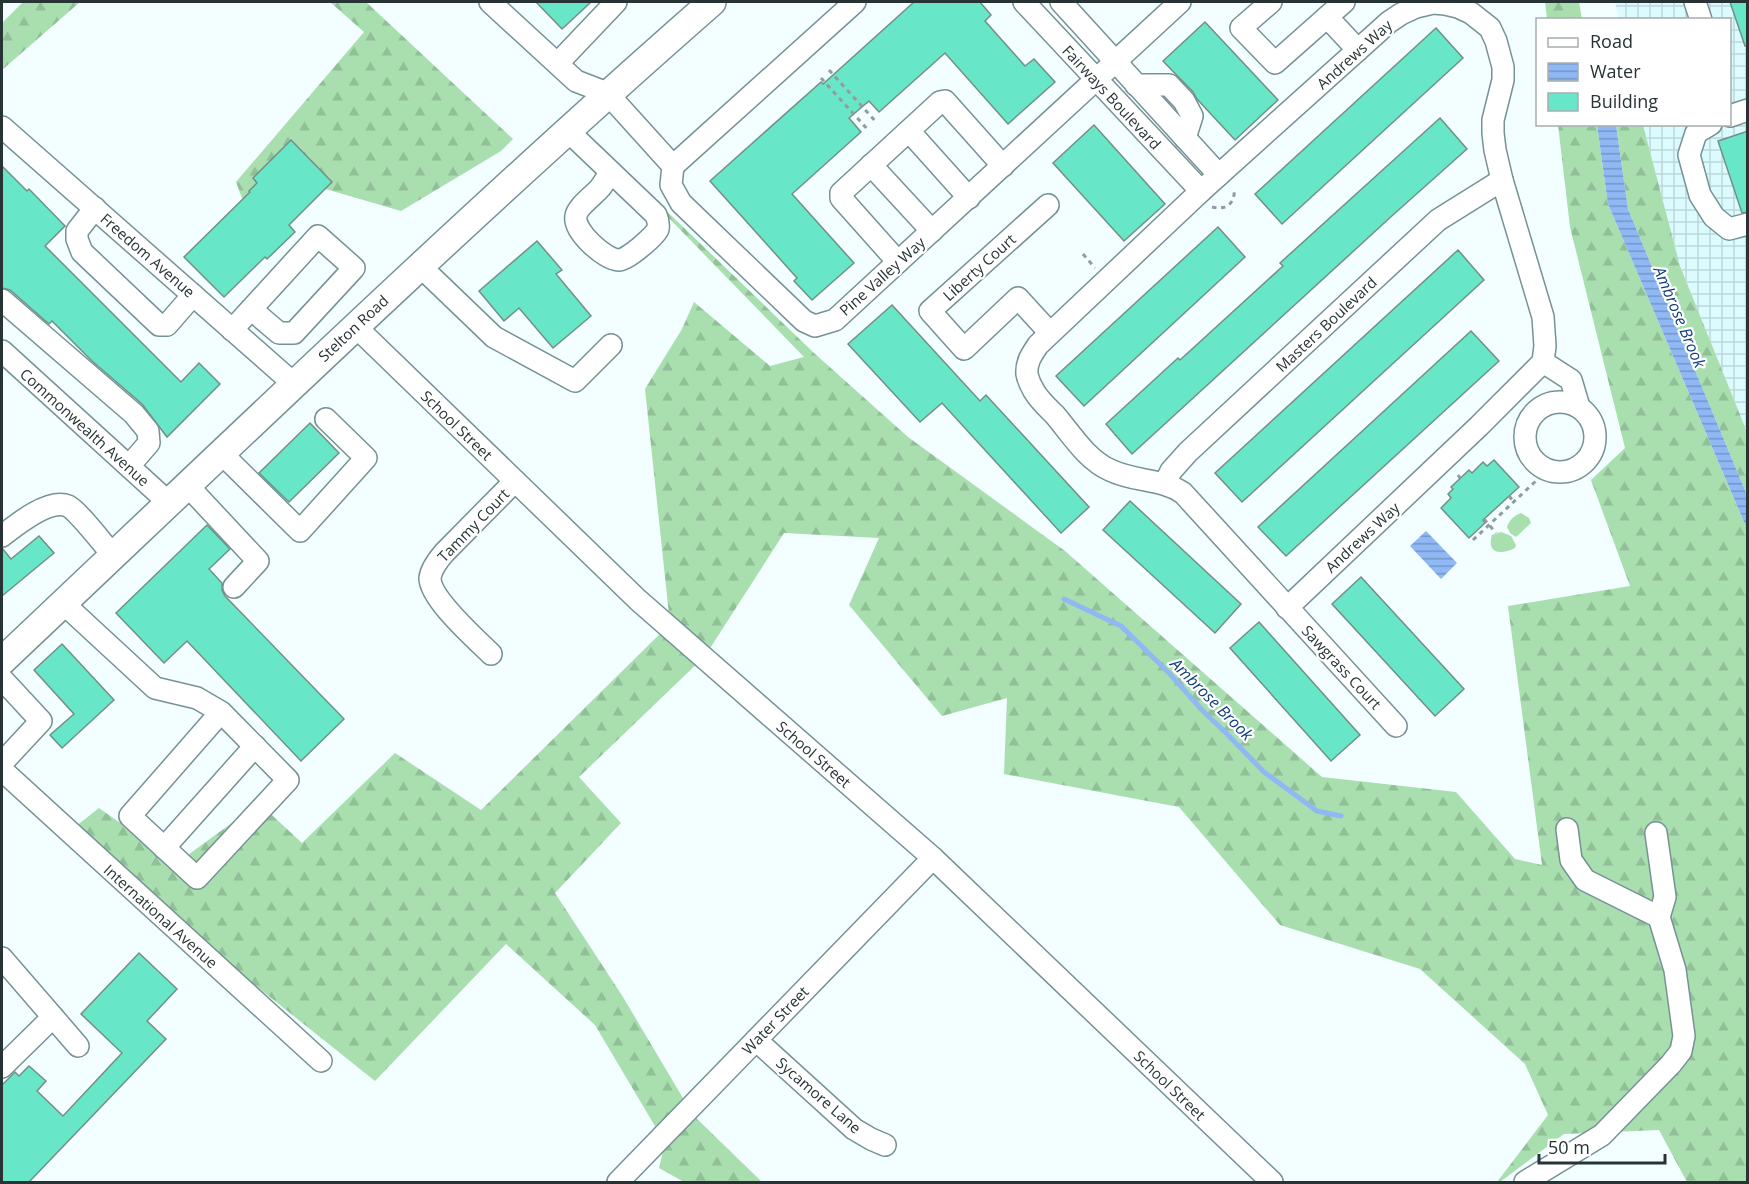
<svg xmlns="http://www.w3.org/2000/svg" width="1749" height="1184" viewBox="0 0 1749 1184" font-family="'Open Sans',sans-serif">
	<style>
		.industrial { fill: url(#industrial-grid) }
		.green { fill: #a9deaf }
		.forest { fill: url(#forest-firs) }
		.water { fill: url(#water-rules) }
		.lines { fill: none; stroke-linecap: round; stroke-linejoin: round }
		.stream { stroke: #8fb8f4; stroke-width: 5 }
		.building { fill: #67e6c8; stroke: #748f87; stroke-width: 1.5 }
		.minor-casing { stroke: #769295; stroke-width: 24 }
		.major-casing { stroke: #769295; stroke-width: 30 }
		.path { stroke: #909c9d; stroke-width: 3; stroke-dasharray: 4.5 4.5; stroke-linecap: butt }
		.minor { stroke: #fff; stroke-width: 21 }
		.major { stroke: #fff; stroke-width: 27 }
		.labels { text-anchor: middle; dominant-baseline: central; stroke-width: 4.5; stroke-linejoin: round; paint-order: stroke }
		.street-label { font-size: 15px; fill: #273334; stroke: #fff }
		.water-label { font-size: 16px; font-style: italic; fill: #0e3e7f; stroke: #fff }
	</style>
	<defs>
		<pattern id="industrial-grid" width="8" height="8" patternUnits="userSpaceOnUse" patternTransform="scale(1.5)"><rect width="8" height="8" fill="#dbfbfe"/><path d="M0 4h8M4 0v8" fill="none" stroke="#bcd8da"/></pattern>
		<pattern id="forest-firs" width="22" height="20" patternUnits="userSpaceOnUse" patternTransform="scale(1.5)"><rect width="22" height="20" fill="#a9deaf"/><path d="M5 1l3.5 6h-7zM16 11l3.5 6h-7z" fill="#91bf97"/></pattern>
		<pattern id="water-rules" width="6" height="5" patternUnits="userSpaceOnUse" patternTransform="scale(1.5)"><rect width="6" height="5" fill="#8fb8f4"/><path d="M0 2.5h6" fill="none" stroke="#7596c6"/></pattern>
	</defs>
	<rect width="100%" height="100%" fill="#f2feff"/>
	<polygon class="industrial" points="1615,2 1747,2 1747,432 1680,266 1643,125 1730,124 1730,20 1619,19"/>
	<g class="green">
		<path d="M1521 513 1529 518 1531 523 1516 537 1510 533 1507 527C1509 520 1515 515 1521 513Z"/>
		<path d="M1501 532 1511 536 1516 545 1515 548C1501 555 1486 554 1492 535Z"/>
	</g>
	<g class="forest">
		<polygon points="23,2 80,2 2,70 2,23"/>
		<polygon points="330,2 366,2 513,139 501,151 401,211 305,183 245,206 236,182 364,32"/>
		<polygon points="1545,2 1579,2 1582,19 1547,19"/>
		<polygon points="1558,125 1597,125 1608,204 1747,529 1747,1182 1687,1182 1659,1130 1564,1134 1500,1182 1497,1182 1548,1115 1525,1064 1420,969 1280,925 1179,807 1004,774 1007,698 942,716 849,605 879,538 784,533 705,656 579,777 621,823 555,893 623,997 693,1115 762,1182 684,1182 659,1168 665,1143 595,1025 506,944 375,1081 66,834 99,808 177,863 259,803 302,843 395,753 481,810 670,624 645,389 682,329 694,302 770,366 804,357 597,144 814,353 908,437 1065,551 1322,777 1456,792 1515,859 1542,865 1508,606 1630,586 1591,480 1625,448 1570,227"/>
		<polygon points="1616,125 1643,125 1680,266 1747,432 1747,495 1628,209"/>
	</g>
	<g class="water">
		<polygon points="1597,125 1616,125 1628,209 1747,495 1747,529 1608,204"/>
		<polygon points="1426,531 1457,563 1441,579 1410,546"/>
	</g>
	<g class="lines">
		<polyline class="stream" points="1064,599 1121,626 1170,674 1202,710 1227,734 1264,772 1317,811 1341,816"/>
	</g>
	<g class="building">
		<polygon points="536,2 591,2 562,29"/>
		<polygon points="914,2 980,2 991,15 985,21 1025,66 1034,59 1055,82 1008,124 945,53 879,112 869,101 849,118 861,132 792,194 854,263 812,300 794,281 797,278 710,181 821,82 823,84"/>
		<polygon points="1730,2 1748,2 1748,46 1745,46"/>
		<polygon points="1205,22 1278,100 1235,140 1197,99 1193,92 1163,61"/>
		<polygon points="1436,28 1463,58 1282,224 1255,194"/>
		<polygon points="1440,118 1467,149 1394,214 1132,454 1106,424 1178,358 1180,360 1283,266 1280,263"/>
		<polygon points="1094,125 1165,204 1124,241 1053,163"/>
		<polygon points="1748,131 1748,212 1742,213 1718,141"/>
		<polygon points="291,140 332,182 289,225 295,232 267,259 265,257 224,297 184,257 250,192 249,191 257,183 253,178"/>
		<polygon points="2,166 27,191 29,189 65,226 45,246 181,382 199,363 220,384 167,437 142,404 92,361 52,321 49,324 10,290 2,288"/>
		<polygon points="1218,227 1245,257 1084,406 1056,376"/>
		<polygon points="537,241 562,270 556,274 591,316 553,348 519,308 504,321 479,291"/>
		<polygon points="1458,250 1484,280 1242,502 1215,473"/>
		<polygon points="892,305 980,401 986,395 1089,507 1061,533 942,403 920,422 848,344"/>
		<polygon points="1471,331 1499,361 1286,556 1258,527"/>
		<polygon points="310,423 339,453 289,502 259,473"/>
		<polygon points="1494,460 1519,487 1483,520 1485,523 1469,538 1441,508 1451,498 1448,494 1453,489 1451,487 1469,470 1472,473 1483,462 1487,466"/>
		<polygon points="1130,501 1241,604 1215,633 1103,530"/>
		<polygon points="207,525 230,549 209,569 222,583 222,590 225,596 344,719 301,761 187,641 164,663 116,613"/>
		<polygon points="39,536 54,553 2,596 2,548 11,559"/>
		<polygon points="1361,577 1464,689 1435,716 1332,604"/>
		<polygon points="1259,622 1360,735 1331,761 1230,648"/>
		<polygon points="62,644 114,700 62,748 50,735 74,714 34,670"/>
		<polygon points="139,953 177,989 147,1021 166,1039 29,1182 2,1182 2,1085 15,1072 19,1076 29,1066 46,1081 37,1091 63,1116 122,1053 81,1014"/>
	</g>
	<g class="lines">
		<defs>
			<g id="minor">
				<polyline points="490,2 576,81 607,93 673,166 671,185 681,203 804,321 815,326 835,320 1180,2"/>
				<polyline points="1024,2 1201,191"/>
				<polyline points="1061,2 1219,175"/>
				<polyline points="1271,2 1241,28 1275,63 1344,2"/>
				<polyline points="1695,2 1701,20"/>
				<polyline points="1327,17 1358,50"/>
				<polyline points="558,63 616,2"/>
				<polyline points="1136,85 1169,85 1184,101 1192,116 1185,138"/>
				<polyline points="1730,116 1748,110"/>
				<polyline points="1711,124 1696,133 1689,155 1700,195 1714,217 1729,229 1748,224"/>
				<polyline points="2,127 294,384"/>
				<path d="M567 130 656 215C658 220 659 224 658 229 655 236 626 261 619 260 605 260 573 231 576 216 577 207 594 195 600 188 604 183 607 177 611 172"/>
				<polyline points="909,131 969,198"/>
				<polyline points="871,165 932,231"/>
				<polyline points="673,166 855,2"/>
				<polyline points="1048,205 930,311 964,349 1018,298 1050,333"/>
				<polyline points="95,208 77,231 77,239 82,252 159,325 167,325 193,295"/>
				<polyline points="898,262 841,198 841,193 940,102 945,101 1003,166"/>
				<polyline points="419,265 494,337 575,381 611,345"/>
				<polyline points="2,300 134,414 148,431 149,443 129,466"/>
				<polyline points="355,326 638,600 933,858 1272,1182"/>
				<polyline points="232,330 318,236 354,268 294,333 279,333 251,309"/>
				<polyline points="2,351 168,502"/>
				<polyline points="1543,362 1571,380 1579,407"/>
				<circle cx="1560" cy="437" r="35"/>
				<polyline points="221,453 300,531 366,458 326,419"/>
				<polyline points="1165,483 1171,471 1188,452 1438,220 1502,180"/>
				<polyline points="187,485 258,561 234,587"/>
				<path d="M2 536C16 525 49 498 68 506 78 511 103 544 113 555"/>
				<polyline points="63,603 155,688 197,698 221,712 288,780 197,878 130,816 221,712"/>
				<path d="M1287 608 1479 426 1543 362 1545 346 1543 317 1502 180 1495 150 1493 133V120L1503 80V67L1496 41 1490 28 1471 13 1458 7 1445 4 1433 3 1416 7 1401 14 1389 22 1201 191 1038 345C1032 354 1026 362 1027 374 1028 379 1031 386 1034 391 1039 400 1048 408 1055 415 1071 434 1087 460 1110 470 1134 482 1161 478 1183 493L1396 726"/>
				<path d="M491 654C476 639 430 599 430 578 431 569 438 560 444 553L515 481"/>
				<polyline points="2,679 41,721 2,763"/>
				<polyline points="2,770 321,1061"/>
				<polyline points="1567,829 1571,860 1585,880 1659,917"/>
				<polyline points="164,848 255,746"/>
				<polyline points="2,958 78,1046"/>
				<polyline points="756,1040 854,1129 871,1139 885,1145"/>
				<polyline points="2,1067 53,1017"/>
				<polyline points="618,1182 933,858"/>
				<polyline points="1525,1182 1602,1135 1671,1064 1681,1051 1684,1036 1675,970 1659,917 1665,897 1656,833"/>
			</g>
			<path id="major" d="M2 661C237 439 469 215 712 2"/>
		</defs>
		<use href="#minor" class="minor-casing"/>
		<use href="#major" class="major-casing"/>
		<g class="path">
			<polyline points="829,70 877,123"/>
			<polyline points="821,78 869,131"/>
			<path d="M1212 207C1227 211 1236 202 1234 188"/>
			<polyline points="1083,254 1095,268"/>
			<polyline points="1458,475 1460,478"/>
			<polyline points="1509,496 1514,502"/>
			<polyline points="1484,519 1496,533"/>
			<polyline points="1473,540 1538,479"/>
		</g>
		<use href="#minor" class="minor"/>
		<use href="#major" class="major"/>
	</g>
	<g class="labels">
		<g class="street-label">
			<text transform="translate(1354 54) rotate(-42)">Andrews Way</text>
			<text transform="translate(1112 97) rotate(47)">Fairways Boulevard</text>
			<text transform="translate(148 255) rotate(41)">Freedom Avenue</text>
			<text transform="translate(979 267) rotate(-42)">Liberty Court</text>
			<text transform="translate(882 276) rotate(-42)">Pine Valley Way</text>
			<text transform="translate(1326 324) rotate(-43)">Masters Boulevard</text>
			<text transform="translate(353 328) rotate(-43)">Stelton Road</text>
			<text transform="translate(457 425) rotate(44)">School Street</text>
			<text transform="translate(85 427) rotate(42)">Commonwealth Avenue</text>
			<text transform="translate(473 525) rotate(-46)">Tammy Court</text>
			<text transform="translate(1362 537) rotate(-43)">Andrews Way</text>
			<text transform="translate(1342 667) rotate(47)">Sawgrass Court</text>
			<text transform="translate(814 754) rotate(41)">School Street</text>
			<text transform="translate(161 916) rotate(42)">International Avenue</text>
			<text transform="translate(775 1020) rotate(-46)">Water Street</text>
			<text transform="translate(1170 1085) rotate(44)">School Street</text>
			<text transform="translate(819 1095) rotate(41)">Sycamore Lane</text>
		</g>
		<g class="water-label">
			<text transform="translate(1680 317) rotate(67)">Ambrose Brook</text>
			<text transform="translate(1212 699) rotate(45)">Ambrose Brook</text>
		</g>
	</g>
	<rect width="1749" height="1184" fill="none" stroke="#273334" stroke-width="6"/>
	<rect x="1536" y="18" width="195" height="108" fill="#ffffff" stroke="#a9adae" stroke-width="1.5"/>
	<rect x="1548" y="38" width="30" height="9" fill="#ffffff" stroke="#a9adae" stroke-width="1.5"/>
	<text x="1590" y="48" font-size="18" fill="#273334">Road</text>
	<rect x="1548" y="63" width="30" height="18" fill="url(#water-rules)" stroke="#a9adae" stroke-width="1.5"/>
	<text x="1590" y="78" font-size="18" fill="#273334">Water</text>
	<rect x="1548" y="93" width="30" height="18" fill="#67e6c8" stroke="#a9adae" stroke-width="1.5"/>
	<text x="1590" y="108" font-size="18" fill="#273334">Building</text>
	<path d="M1539 1154v9h126v-9" fill="none" stroke="#273334" stroke-width="3"/>
	<text x="1548" y="1154" font-size="18" fill="#273334" stroke="#ffffff" stroke-width="4.5" paint-order="stroke">50 m</text>
</svg>
